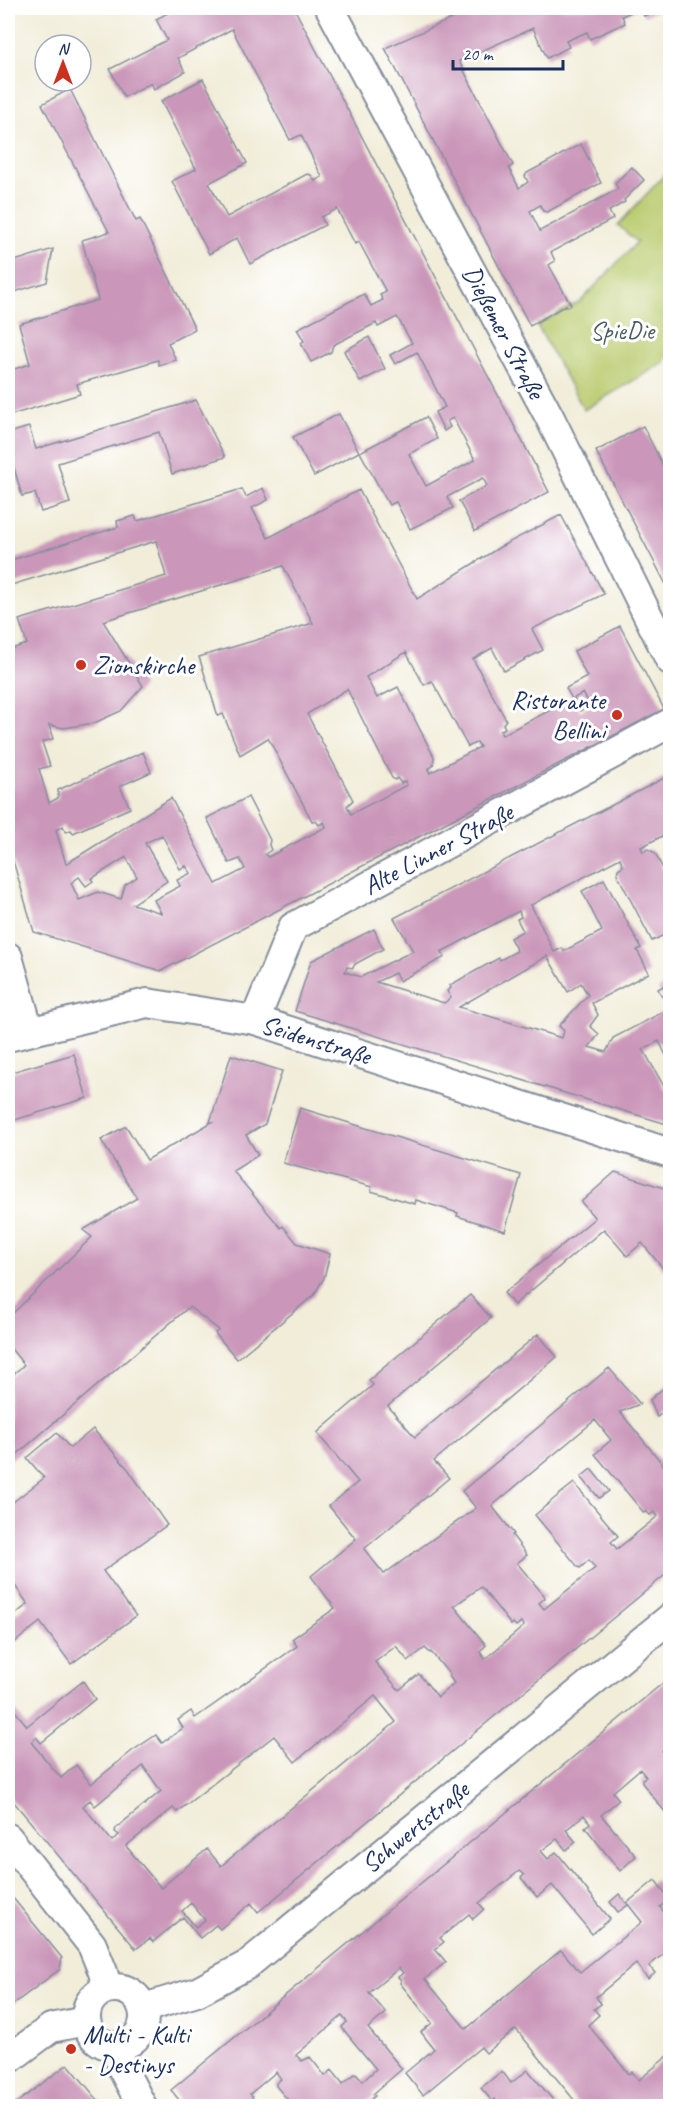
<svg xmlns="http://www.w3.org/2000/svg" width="678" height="2114" viewBox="0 0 678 2114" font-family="Caveat,sans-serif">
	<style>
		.green { fill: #baca6d; stroke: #6a7c66; stroke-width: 1.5 }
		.building { fill: #ca96b9; fill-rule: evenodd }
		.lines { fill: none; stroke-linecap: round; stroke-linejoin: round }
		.minor-casing { stroke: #868e9c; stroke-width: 32 }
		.minor { stroke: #fff; stroke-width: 28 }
		.poi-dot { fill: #c8321e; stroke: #fff; stroke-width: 2 }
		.labels { text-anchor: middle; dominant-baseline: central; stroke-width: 6; stroke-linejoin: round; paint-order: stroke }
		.park-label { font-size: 26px; fill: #4b5e62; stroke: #fff }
		.street-label { font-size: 26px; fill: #1b2f5e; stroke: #fff }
		.poi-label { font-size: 26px; fill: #1b2f5e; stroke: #fff; text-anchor: start }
	</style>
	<rect width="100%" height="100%" fill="#fff"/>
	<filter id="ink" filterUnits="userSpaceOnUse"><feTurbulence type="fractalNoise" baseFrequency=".0167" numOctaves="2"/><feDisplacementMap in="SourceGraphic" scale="12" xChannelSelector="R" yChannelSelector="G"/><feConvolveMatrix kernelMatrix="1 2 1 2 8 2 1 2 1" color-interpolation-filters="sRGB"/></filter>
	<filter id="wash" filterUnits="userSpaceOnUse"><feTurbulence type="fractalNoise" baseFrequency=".008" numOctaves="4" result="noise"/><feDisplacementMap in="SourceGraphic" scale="24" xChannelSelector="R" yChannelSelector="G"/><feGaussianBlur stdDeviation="1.35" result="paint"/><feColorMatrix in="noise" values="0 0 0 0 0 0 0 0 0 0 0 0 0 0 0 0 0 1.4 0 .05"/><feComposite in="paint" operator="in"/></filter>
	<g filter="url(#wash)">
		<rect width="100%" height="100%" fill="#f1edd9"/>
		<polygon class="green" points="670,169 670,351 663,363 584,410 537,325 581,301 637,242 618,225"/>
		<g id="blocks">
			<g class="building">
				<polygon points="178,8 294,8 549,492 475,531 459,501 487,486 483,478 447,497 453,508 410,529 396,502 389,505 360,452 398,432 426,417 437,439 409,454 426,486 475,460 453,418 447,421 450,427 444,431 435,412 445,407 417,352 395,364 390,355 412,343 397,317 378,327 376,323 333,345 331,352 311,362 301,343 304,341 297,329 364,294 371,306 383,300 380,295 386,292 359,242 355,244 337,209 321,217 325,225 250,264 237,238 209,254 172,181 196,169 161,101 203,79 247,163 209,183 227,217 307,174 311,175 315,181 322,177 301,135 290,140 232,29 178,58 185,72 154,89 151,83 124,97 110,69 167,40 156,19"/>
				<polygon points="476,8 663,8 644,16 640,8 622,16 625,23 590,39 587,32 566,41 569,47 547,58 533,28 459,61 513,165 509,168 519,188 528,182 525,176 527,173 581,144 601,183 547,212 543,211 540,205 530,211 540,231 618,189 615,183 632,167 644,180 624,200 625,202 609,211 613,219 551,252 555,261 549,265 571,305 568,307 566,305 530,326 385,48"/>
				<polygon points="70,89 136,221 140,219 195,329 168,343 176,360 159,365 158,360 77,384 80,394 8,416 8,371 30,364 19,324 98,300 82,240 109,232 42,104"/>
				<polygon points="53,249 47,282 8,294 8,263"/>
				<polygon points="369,337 385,369 360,382 344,351"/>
				<polygon points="196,400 225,457 172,474 159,432 58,463 70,503 41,512 35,493 22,496 11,457 8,458 8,429 9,433 29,427 36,449"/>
				<polygon points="339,414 359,452 314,476 293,437"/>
				<polygon points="643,426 670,480 670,592 596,451"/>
				<path d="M263 488 268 500 252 508 268 538 359 490 417 599 500 547 561 515 604 594 532 629 543 650 504 671 492 648 473 659 506 720 503 724 505 728 500 731 502 735 572 699 566 688 587 677 574 651 620 626 664 709 161 971 34 932 8 844V650L27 644 19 620 166 576 156 541 8 586V561L118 527 117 521 135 516 137 521 242 489 246 497ZM283 566 313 623 199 657 218 716 223 714 240 755 268 738 312 821H316L319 825 324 822 326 827 268 857 265 854 271 850 269 845 270 840 248 797 207 818 229 863 240 859 245 869 216 884 171 798 66 864 56 830 63 826 66 832 71 830 73 833 130 808 120 786 151 772 143 752 58 790V798L49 803 39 769 50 766 42 742 53 739 49 725 64 728 94 723 121 711 143 686 103 621ZM406 652 424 685 432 681 468 747 477 742 480 747 430 773 428 769 433 766 434 757 398 687 377 698 366 677ZM347 689 392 778 395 780 397 778 401 783 405 781 407 785 351 814 347 806 353 800 307 714ZM583 693 590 705 580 711 574 698ZM162 835 180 869 186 866 191 873 177 880 180 886 154 900 161 913 133 904 167 881 145 843ZM126 857 137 877 125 885 121 899 98 892 79 900 71 883 79 877 86 886 93 881 91 879Z"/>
				<path d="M670 775V832L641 847 643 852 648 849 655 853 670 883V932L652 941 617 874 618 869 623 866 620 858 531 905 554 952 562 948 564 951 602 931 582 891 604 879 641 948 637 950 649 973 592 1003 598 1015 590 1026 599 1034 589 1047 606 1052 613 1038 669 1009 658 989 670 982V1064L659 1041 643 1049 666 1090 670 1088V1125L295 1011 311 961 374 929 383 949 355 964 353 968 347 967 345 972 361 977 413 951 394 918ZM519 911 521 917 517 919 523 931 510 938 517 951 500 960 499 958 450 985 451 988 447 991 451 998 444 1003 376 982 395 973 399 981 445 957 441 952ZM547 956 568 992 581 983 588 995 559 1026 564 1031 562 1038 459 1007Z"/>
				<polygon points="74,1054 87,1098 8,1122 8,1073"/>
				<polygon points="231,1055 282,1071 265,1124 246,1135 258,1155 233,1171 281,1228 283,1226 297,1243 330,1254 324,1278 314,1295 237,1359 215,1333 219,1330 189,1307 8,1462 8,1379 24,1365 8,1345 8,1318 92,1237 83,1230 137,1198 101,1140 126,1126 147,1160 212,1122 210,1122"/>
				<polygon points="300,1108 521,1175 505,1231 457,1216 458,1213 416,1200 415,1204 371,1191 372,1187 283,1163"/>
				<polygon points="615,1172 670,1190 670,1266 665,1271 642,1243 627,1256 604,1229 514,1305 504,1293 595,1218 581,1202"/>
				<path d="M470 1295 491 1318 388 1406 415 1437 538 1334 557 1357 434 1461 449 1478 364 1549 384 1574 476 1508 462 1491 609 1368 640 1404 620 1412 670 1473V1571L258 1912 251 1903 220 1929 216 1925 200 1938 183 1917 153 1942 150 1938 136 1949 8 1795V1702L27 1726 83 1681 95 1699 41 1743 36 1737 31 1742 61 1778 76 1765 91 1784 132 1751 156 1735 162 1743 183 1728 178 1720 191 1711 195 1718 297 1646 292 1639 335 1608 311 1576 356 1539 329 1506 358 1482 317 1433 372 1386 373 1385 369 1380ZM595 1420 611 1440 595 1454 644 1513 646 1511 650 1515 654 1512 658 1516 617 1549 611 1542 618 1536 574 1483 555 1498 535 1515 578 1567 580 1568 589 1560 595 1568 544 1609 539 1603 545 1598 544 1595 517 1563 527 1555 512 1535 514 1534 492 1506ZM481 1587 511 1625 513 1623 516 1626 521 1622 524 1626 485 1659 480 1652 486 1645 454 1606ZM396 1646 408 1661 425 1648 430 1653 431 1652 450 1675 449 1676 454 1683 438 1697 419 1674 399 1690 375 1662ZM375 1696 396 1722 221 1866 207 1849 161 1888 126 1846 173 1808 177 1812 274 1736 295 1762ZM143 1766 161 1791 116 1828 115 1832 119 1835 112 1841 83 1806 90 1800 95 1806ZM191 1903 205 1920 196 1927 182 1911Z"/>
				<polygon points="670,1382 670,1413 668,1409 657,1417 650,1400"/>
				<polygon points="93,1429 128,1469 167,1525 103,1571 136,1616 71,1664 40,1622 8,1648 8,1620 28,1604 8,1576 8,1506 44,1478 27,1458 57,1433 70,1448"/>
				<polygon points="591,1469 609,1491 599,1498 581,1477"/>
				<path d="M670 1677V1744L662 1751 669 1759 670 1757V1818L642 1783V1779L646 1777 640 1769 613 1792 619 1800 601 1815 636 1856 620 1871 585 1827 590 1823 584 1815 566 1830 576 1842 566 1850 557 1839 541 1851 548 1859 556 1852 558 1854 610 1919 592 1934 552 1885 537 1897 521 1878 524 1875 519 1871 479 1903 484 1909 473 1919 469 1914 440 1938 444 1942 435 1949 446 1962 425 1979 466 2029 561 1950 580 1972 642 1922 627 1903 655 1880 670 1899 660 1907 670 1920V1957L666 1952 649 1966 655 1973 648 1979 636 1964 596 1997 601 2004 594 2009 599 2015 588 2025 629 2074 632 2072 639 2080 670 2054V2106H579L516 2029 486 2053 481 2047 423 2095 405 2073 434 2049 421 2032 432 2023 400 1983 401 1980 398 1977 403 1973 399 1968 369 1993 386 2013 368 2028 402 2069 373 2094 375 2096 363 2106H293L276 2086V2083L281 2079 276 2072 250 2094 255 2101 248 2106H184L171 2090ZM342 2016 347 2022 342 2027 343 2029 376 2069 363 2081 356 2073 343 2084 332 2070 325 2076 310 2057 302 2061 296 2055Z"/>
				<polygon points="8,1892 62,1958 60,1969 8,2008 8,1940 10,1938 8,1935"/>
				<polygon points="619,1894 628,1905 618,1912 610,1902"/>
				<polygon points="68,2064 103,2106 12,2106 27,2095"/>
				<polygon points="528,2070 558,2106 501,2106 495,2099 492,2101 481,2088 502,2071 511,2083"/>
			</g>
		</g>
	</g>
	<g filter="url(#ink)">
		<use href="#blocks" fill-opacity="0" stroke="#868e9c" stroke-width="1.5"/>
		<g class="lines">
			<defs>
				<g id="minor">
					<polyline points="330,8 549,416 670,660"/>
					<polyline points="8,957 29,1031"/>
					<polyline points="255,1020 293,927 670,723"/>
					<polyline points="8,1037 147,1003 255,1020 670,1153"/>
					<polyline points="8,1838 92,1945 103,1972 107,1988"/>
					<circle cx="115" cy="2017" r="29"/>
					<polyline points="144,2008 197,1992 247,1965 670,1618"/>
					<polyline points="118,2047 121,2066 142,2106"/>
					<polyline points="8,2060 51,2028 86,2021"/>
				</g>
			</defs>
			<use href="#minor" class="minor-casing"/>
			<use href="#minor" class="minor"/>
		</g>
	</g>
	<g class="poi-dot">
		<circle cx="81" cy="665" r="6"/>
		<circle cx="617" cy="715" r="6"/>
		<circle cx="71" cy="2049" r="6"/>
	</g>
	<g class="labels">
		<g class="park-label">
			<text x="622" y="330">SpieDie</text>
		</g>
		<g class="street-label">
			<text transform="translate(504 332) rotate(62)">Dießemer Straße</text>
			<text transform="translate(438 849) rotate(-28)">Alte Linner Straße</text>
			<text transform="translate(316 1040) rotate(17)">Seidenstraße</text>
			<text transform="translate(415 1827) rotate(-39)">Schwertstraße</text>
		</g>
		<g class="poi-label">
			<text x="93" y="665">Zionskirche</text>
			<text x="605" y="700" text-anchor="end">Ristorante<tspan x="605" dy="30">Bellini</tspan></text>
			<text x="83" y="2034">Multi - Kulti<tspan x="83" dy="30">- Destinys</tspan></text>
		</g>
	</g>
	<rect width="678" height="2114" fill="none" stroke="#fff" stroke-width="30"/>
	<g transform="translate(63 63)"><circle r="28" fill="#ffffff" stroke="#a4acbf" stroke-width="1.5"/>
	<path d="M0-4.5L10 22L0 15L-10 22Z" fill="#c8321e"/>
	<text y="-9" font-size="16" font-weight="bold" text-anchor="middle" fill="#1b2f5e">N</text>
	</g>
	<path d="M453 60v9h110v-9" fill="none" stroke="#1b2f5e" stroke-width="3"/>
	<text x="462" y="60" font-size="18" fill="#1b2f5e" stroke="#ffffff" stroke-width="4.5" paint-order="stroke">20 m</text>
</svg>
